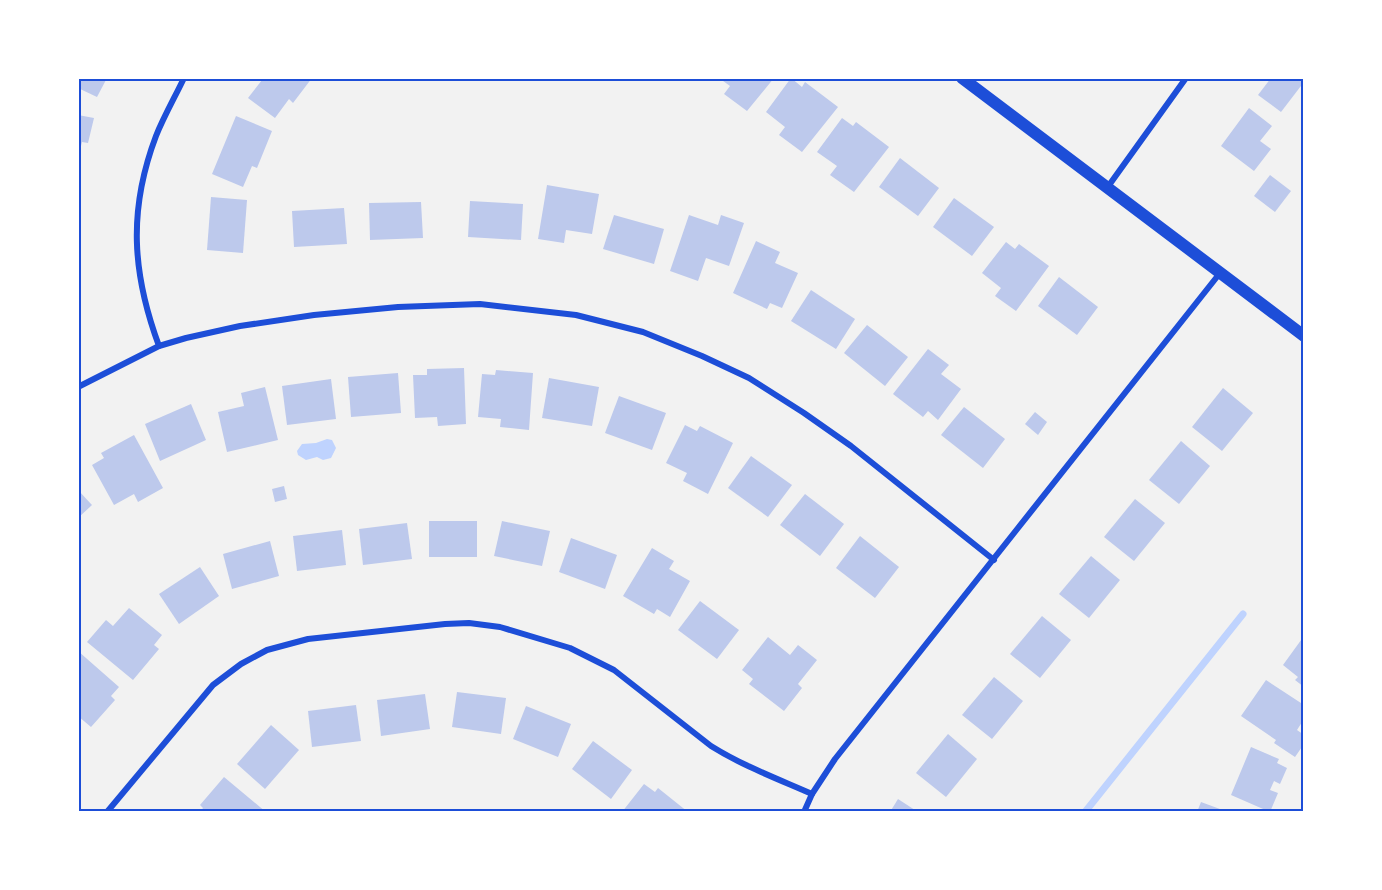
<svg xmlns="http://www.w3.org/2000/svg" width="1382" height="890" viewBox="0 0 1382 890" font-family="Overpass,sans-serif">
	<style>
		.water { fill: #bfd3fe }
		.lines { fill: none; stroke-linecap: round; stroke-linejoin: round }
		.stream { stroke: #bfd3fe; stroke-width: 7 }
		.building { fill: #bdc9ec }
		.minor { stroke: #1d4ed8; stroke-width: 6 }
		.secondary { stroke: #1d4ed8; stroke-width: 12 }
		.neatline { fill: none; stroke: #1d4ed8; stroke-width: 2 }
	</style>
	<rect width="100%" height="100%" fill="#f2f2f2"/>
	<polygon class="water" points="327,439 332,440 336,448 331,458 323,460 317,457 306,460 298,455 297,451 302,444 316,443"/>
	<g class="lines">
		<polyline class="stream" points="1085,812 1243,614"/>
	</g>
	<g class="building">
		<polygon points="78,78 107,78 97,97 78,88"/>
		<polygon points="259,78 312,78 293,103 289,99 275,118 248,98 262,80"/>
		<polygon points="719,78 774,78 747,111 724,94 730,86"/>
		<polygon points="791,78 802,87 805,82 838,107 802,152 779,135 785,127 766,112"/>
		<polygon points="1271,78 1304,78 1304,82 1281,112 1258,95"/>
		<polygon points="1249,108 1272,126 1260,141 1271,149 1254,171 1221,146"/>
		<polygon points="78,115 94,118 88,143 82,142 79,154"/>
		<polygon points="236,116 272,131 257,168 252,166 243,187 212,174"/>
		<polygon points="842,118 853,126 856,122 889,147 854,192 830,175 837,166 817,152"/>
		<polygon points="900,158 939,188 918,216 879,187"/>
		<polygon points="1270,175 1291,191 1275,212 1254,196"/>
		<polygon points="547,185 599,194 592,234 566,230 564,243 538,239"/>
		<polygon points="211,197 247,200 243,253 207,250"/>
		<polygon points="954,198 994,227 972,256 933,227"/>
		<polygon points="470,201 523,204 521,240 468,237"/>
		<polygon points="421,202 423,238 370,240 369,203"/>
		<polygon points="344,208 347,244 294,247 292,211"/>
		<polygon points="614,215 664,229 654,264 603,249"/>
		<polygon points="689,215 718,225 721,215 744,223 729,266 706,258 698,281 670,271"/>
		<polygon points="756,241 780,252 775,263 798,273 782,308 770,303 767,309 733,293"/>
		<polygon points="1006,242 1015,249 1019,244 1049,266 1016,311 995,296 1001,288 982,273"/>
		<polygon points="1059,277 1098,307 1077,335 1038,306"/>
		<polygon points="811,290 855,319 836,349 791,321"/>
		<polygon points="867,325 908,357 885,386 844,353"/>
		<polygon points="928,349 949,365 941,374 961,389 938,420 928,411 923,417 893,394"/>
		<polygon points="464,368 466,424 438,426 437,417 415,418 413,375 427,375 427,369"/>
		<polygon points="496,370 533,373 529,430 500,427 501,419 478,417 482,374 495,375"/>
		<polygon points="398,373 401,413 351,417 348,377"/>
		<polygon points="549,378 599,387 592,426 542,418"/>
		<polygon points="331,379 336,419 287,425 282,386"/>
		<polygon points="265,387 278,440 227,452 218,412 244,406 241,393"/>
		<polygon points="1223,388 1253,413 1222,451 1192,427"/>
		<polygon points="619,396 666,413 652,450 605,433"/>
		<polygon points="191,404 206,440 160,461 145,424"/>
		<polygon points="964,407 1005,439 983,468 941,435"/>
		<polygon points="1035,412 1047,422 1038,435 1025,424"/>
		<polygon points="685,425 697,431 700,426 733,443 708,494 683,481 687,473 666,463"/>
		<polygon points="134,435 163,488 138,502 134,494 114,505 92,465 104,458 101,453"/>
		<polygon points="1181,441 1210,466 1179,504 1149,480"/>
		<polygon points="751,456 792,485 768,517 728,488"/>
		<polygon points="284,486 287,499 275,502 272,489"/>
		<polygon points="78,490 92,505 78,518"/>
		<polygon points="805,494 844,524 820,556 780,525"/>
		<polygon points="1135,499 1165,523 1134,561 1104,537"/>
		<rect x="429" y="521" width="48" height="36"/>
		<polygon points="502,521 550,531 542,566 494,556"/>
		<polygon points="407,523 412,559 363,565 359,529"/>
		<polygon points="342,530 346,565 297,571 293,536"/>
		<polygon points="860,536 899,567 875,598 836,568"/>
		<polygon points="571,538 617,555 605,589 559,572"/>
		<polygon points="270,541 279,576 232,589 223,554"/>
		<polygon points="652,548 674,561 669,569 690,581 670,617 657,609 654,614 623,596"/>
		<polygon points="1091,556 1120,580 1089,618 1059,594"/>
		<polygon points="200,567 219,596 179,624 159,594"/>
		<polygon points="700,601 739,630 717,659 678,630"/>
		<polygon points="129,608 162,635 154,645 159,649 133,680 87,642 106,620 113,626"/>
		<polygon points="1042,616 1071,640 1040,678 1010,654"/>
		<polygon points="1304,636 1304,687 1295,680 1298,677 1283,665"/>
		<polygon points="768,637 790,655 798,645 817,660 798,684 802,688 784,711 749,684 753,679 742,670"/>
		<polygon points="78,651 119,687 111,696 115,700 91,727 78,716"/>
		<polygon points="994,677 1023,701 992,739 962,715"/>
		<polygon points="1266,680 1304,705 1304,713 1301,717 1304,719 1297,730 1304,735 1304,744 1295,757 1274,743 1276,740 1241,716"/>
		<polygon points="457,692 506,698 501,734 452,727"/>
		<polygon points="425,694 430,729 381,736 377,700"/>
		<polygon points="356,705 361,741 312,747 308,711"/>
		<polygon points="526,706 571,724 558,757 513,739"/>
		<polygon points="271,725 299,750 265,789 237,764"/>
		<polygon points="948,734 977,759 946,797 916,773"/>
		<polygon points="593,741 632,770 611,799 572,769"/>
		<polygon points="1251,747 1279,759 1277,763 1287,768 1280,784 1274,781 1270,790 1278,793 1270,812 1231,795"/>
		<polygon points="224,777 266,812 200,812 203,808 200,805"/>
		<polygon points="644,784 655,792 658,788 688,812 622,812"/>
		<polygon points="898,799 918,812 890,812"/>
		<polygon points="1201,802 1228,812 1197,812"/>
	</g>
	<g class="lines">
		<g class="minor">
			<polyline points="1107,188 1186,78"/>
			<path d="M159 346C132 273 128 210 156 136 164 116 175 97 184 78"/>
			<polyline points="78,387 159,346 186,338 240,326 314,315 398,307 480,304 576,315 643,332 702,356 749,378 804,413 851,446 994,560"/>
			<path d="M107 812 213 685 241 664 267 650 308 639 445 624 469 623 500 627 570 648 614 670 711 746C743 766 778 779 812 794"/>
			<polyline points="804,812 812,794 835,759 1220,273"/>
		</g>
		<polyline class="secondary" points="962,78 1304,336"/>
	</g>
	<rect width="1382" height="890" fill="none" stroke="#ffffff" stroke-width="159"/>
	<rect x="80" y="80" width="1222" height="730" class="neatline"/>
</svg>
